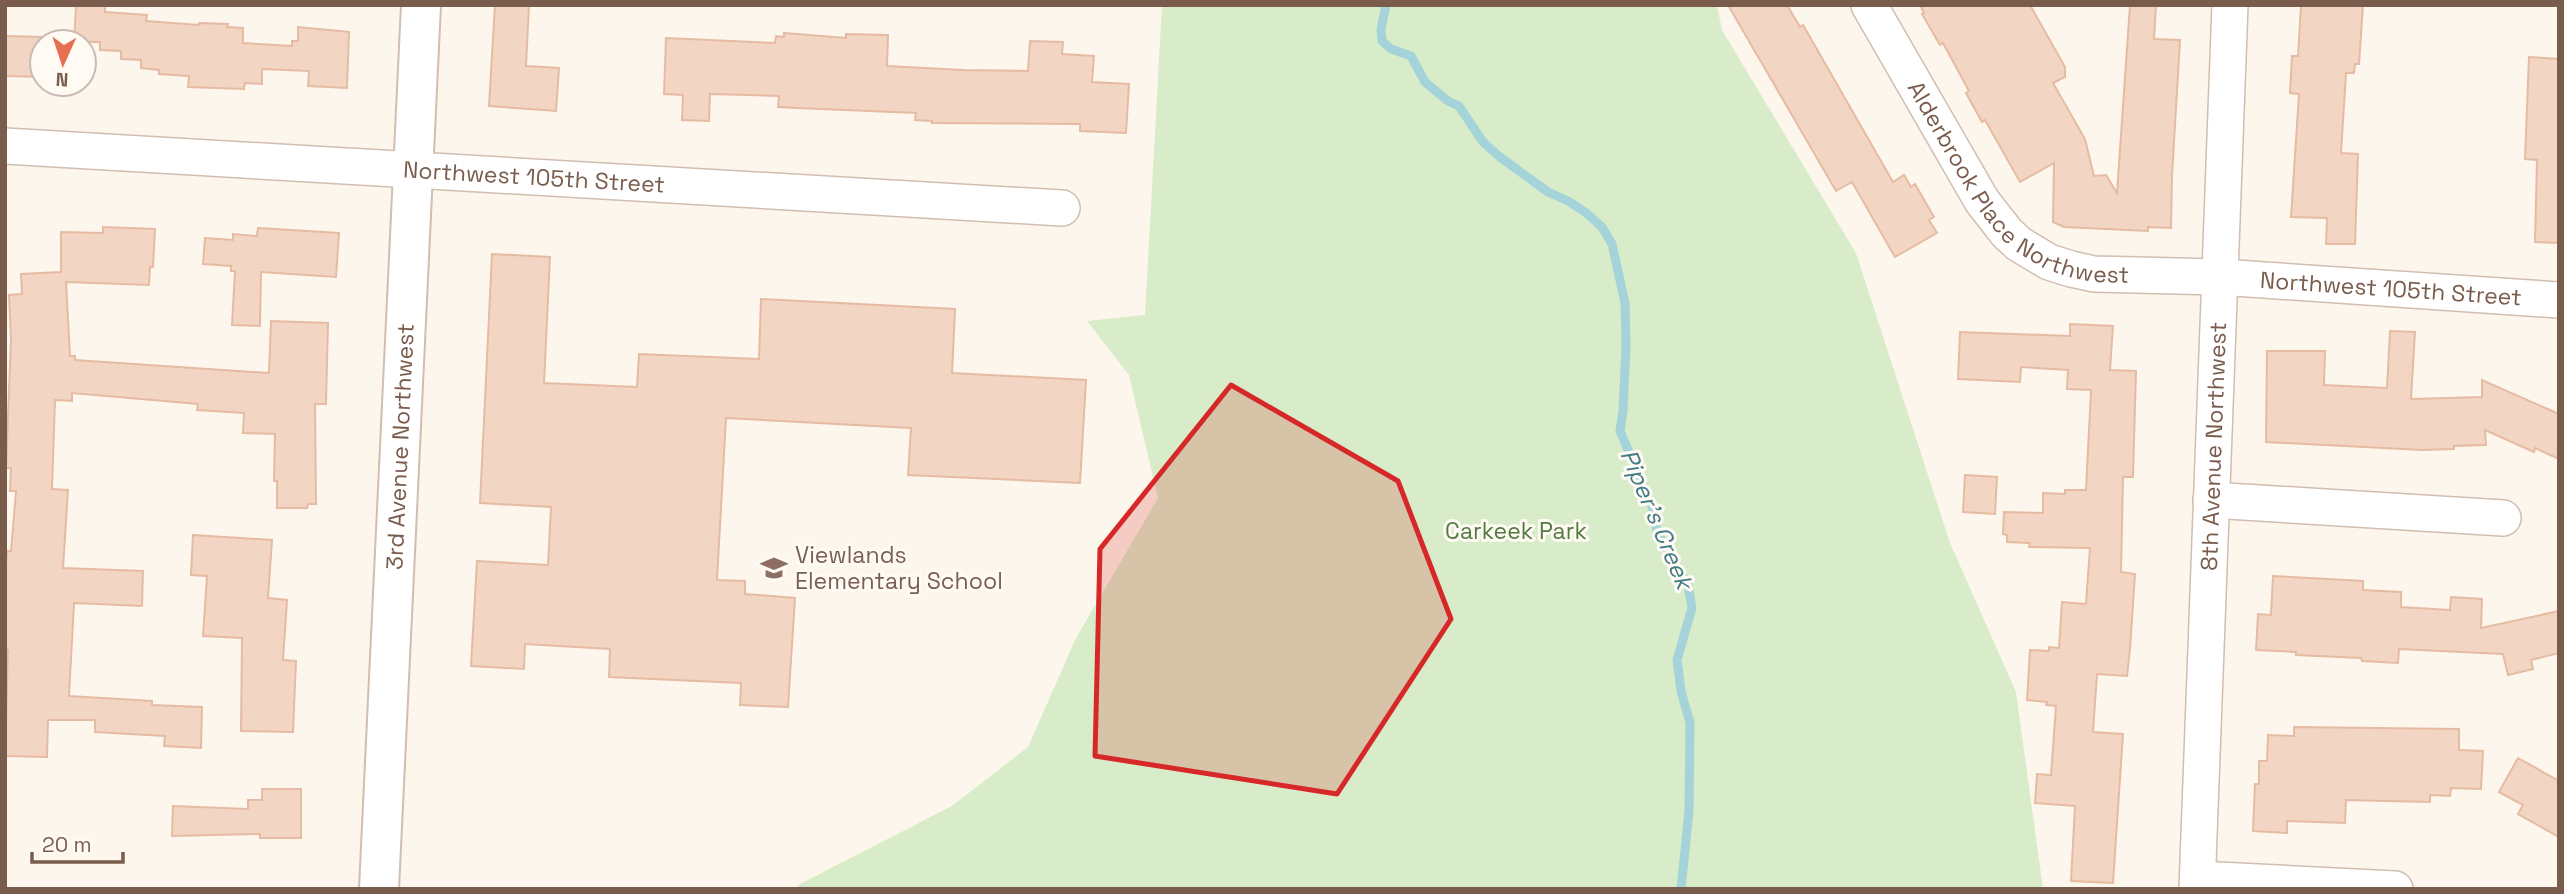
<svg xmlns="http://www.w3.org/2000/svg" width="2564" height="894" viewBox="0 0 2564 894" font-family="'Space Grotesk',sans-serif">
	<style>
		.green { fill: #d8ecc9 }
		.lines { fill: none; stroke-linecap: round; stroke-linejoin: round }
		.stream { stroke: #a5d3da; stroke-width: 9 }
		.building { fill: #f3d5c3; stroke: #e6bba3; stroke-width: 2 }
		.minor-casing { stroke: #d1beb0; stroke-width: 38 }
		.tertiary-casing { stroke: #d1beb0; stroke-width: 42 }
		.minor { stroke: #fff; stroke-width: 35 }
		.tertiary { stroke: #fff; stroke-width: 38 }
		.marked { fill: #d62828; fill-opacity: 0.2; stroke: #d62828; stroke-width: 5; stroke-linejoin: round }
		.labels { text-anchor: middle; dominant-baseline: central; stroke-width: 6; stroke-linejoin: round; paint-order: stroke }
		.street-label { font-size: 23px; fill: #7a5c4d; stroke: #fffaf3 }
		.park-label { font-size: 23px; fill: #537a41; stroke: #fffaf3 }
		.education-label { font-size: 23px; fill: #785e54; stroke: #fffaf3; text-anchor: start }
		.water-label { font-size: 24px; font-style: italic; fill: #437c86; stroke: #fffaf3 }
	</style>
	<rect width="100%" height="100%" fill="#fdf6ec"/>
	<polygon class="green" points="1162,5 1717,5 1722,30 1856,253 1950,543 2016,692 2043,889 798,889 798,885 952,806 1028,747 1076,638 1158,498 1129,375 1087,321 1145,315"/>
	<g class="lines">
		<polyline class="stream" points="1386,5 1381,29 1382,41 1391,49 1411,56 1425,82 1448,101 1459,106 1483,142 1500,157 1548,192 1568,201 1585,212 1602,227 1612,244 1625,303 1626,346 1623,411 1620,431 1653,509 1657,532 1688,585 1692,608 1677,660 1681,691 1690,723 1689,811 1681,889"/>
	</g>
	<g class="building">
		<polygon points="76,5 105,6 105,12 147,15 146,21 199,25 199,23 228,24 227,27 243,28 243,43 292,46 292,41 298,41 298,27 349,32 347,88 308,86 309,71 262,69 262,84 245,83 244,89 188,87 189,76 159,74 159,70 141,68 141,60 121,59 121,51 100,50 100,42 74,42"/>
		<polygon points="495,5 529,5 526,66 559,68 556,111 489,106"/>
		<polygon points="1728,5 1787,5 1800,27 1803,25 1893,182 1904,175 1911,187 1915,184 1934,217 1929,220 1937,233 1895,257 1852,182 1836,191"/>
		<polygon points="1920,5 2030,5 2065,67 2065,77 2053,83 2085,139 2094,176 2106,175 2117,193 2130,5 2156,5 2154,39 2180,40 2172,176 2171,228 2148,227 2148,231 2064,227 2053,222 2054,163 2020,182 1985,120 1982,122 1966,93 1969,91 1943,43 1940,45 1922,14 1924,13"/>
		<polygon points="2301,5 2363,5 2359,64 2355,64 2354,73 2346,73 2341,153 2358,154 2355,244 2326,244 2327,218 2291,217 2299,94 2290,93 2292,56 2298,56"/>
		<polygon points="784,33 846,38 846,34 888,35 887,66 963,70 1028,71 1030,41 1063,42 1062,54 1094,56 1092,82 1129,84 1126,133 1080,131 1080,124 932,123 932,121 915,120 916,113 797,108 778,107 779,96 710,94 709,121 682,120 683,95 664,94 666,38 775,43 776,36 784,37"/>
		<polygon points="5,36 42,37 42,77 5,76"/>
		<polygon points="2529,57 2559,59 2559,243 2535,242 2537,160 2525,159"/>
		<polygon points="103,227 155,229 153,267 150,267 149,285 66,282 70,356 75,356 75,360 269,373 271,321 328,323 326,404 315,404 316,504 308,504 307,508 277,508 277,481 274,481 275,434 243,433 244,413 197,410 198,404 72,393 72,401 55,400 52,489 68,490 63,568 143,571 142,606 74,603 69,696 152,701 152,705 202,707 201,748 164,746 165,736 95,732 95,720 48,720 47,757 5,756 8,650 5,649 5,574 7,551 11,551 16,491 10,491 11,468 6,468 11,339 9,295 22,294 21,274 61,272 61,232 103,233"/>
		<polygon points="258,228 339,233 336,277 261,272 260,326 232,325 235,271 231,271 231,266 203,264 205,238 233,240 233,234 257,236"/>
		<polygon points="492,254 550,257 544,383 637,387 639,354 759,359 761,299 955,309 952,373 1086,380 1080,483 908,475 911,428 726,418 717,580 745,581 745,594 795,598 788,707 740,705 741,683 609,677 610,649 525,644 524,669 471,666 477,561 548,565 551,507 480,503"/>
		<polygon points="2070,324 2113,326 2110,370 2136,371 2133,477 2123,477 2121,572 2135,574 2130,649 2127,676 2097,674 2093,732 2123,734 2113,883 2071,881 2075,806 2035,803 2037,774 2051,775 2056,706 2046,705 2047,702 2027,700 2030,650 2049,651 2049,647 2059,648 2062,602 2086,604 2090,548 2029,547 2030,543 2007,542 2007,535 2003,534 2004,512 2043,513 2043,493 2065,494 2065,490 2086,490 2091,390 2067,389 2068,370 2021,367 2020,382 1958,379 1960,332 2070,336"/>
		<polygon points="2390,331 2415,332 2411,399 2482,397 2482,380 2559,414 2559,459 2535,448 2534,452 2485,430 2486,445 2454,446 2454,449 2422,450 2266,442 2267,351 2325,351 2324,385 2387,388"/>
		<polygon points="1965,475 1997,477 1995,514 1963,512"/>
		<polygon points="193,535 272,540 268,598 287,600 283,660 296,661 293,732 241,731 242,638 203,636 207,576 191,575"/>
		<polygon points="2273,576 2363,581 2363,590 2401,592 2401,607 2450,610 2451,597 2482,599 2481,628 2559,611 2559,653 2531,660 2533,669 2508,675 2503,654 2399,649 2398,663 2362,661 2361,658 2296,655 2296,652 2256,650 2258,614 2271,615"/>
		<polygon points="2294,727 2459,729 2459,750 2483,751 2481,789 2451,788 2450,796 2430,795 2430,802 2346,800 2345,823 2287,821 2287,833 2253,831 2255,784 2259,784 2259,761 2267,761 2268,735 2294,736"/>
		<polygon points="2518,758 2559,781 2559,837 2518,814 2523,805 2499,792"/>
		<polygon points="262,789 301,789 301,838 260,838 260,834 172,836 173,806 248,809 248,800 262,800"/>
	</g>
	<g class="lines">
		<defs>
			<g id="minor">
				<path id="s1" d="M1869 5 1982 201 2007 233 2019 244 2049 262 2071 269 2094 274 2220 277 2559 300"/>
				<path id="s2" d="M5 146 1062 208"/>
				<polyline points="2211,500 2503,518"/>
				<polyline points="2198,879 2395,889"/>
				<path id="s3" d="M2197 889 2230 5"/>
			</g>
			<g id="tertiary">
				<path id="s4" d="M379 889 421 5"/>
			</g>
		</defs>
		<use href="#minor" class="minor-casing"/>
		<use href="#tertiary" class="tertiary-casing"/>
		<use href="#minor" class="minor"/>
		<use href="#tertiary" class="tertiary"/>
	</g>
	<path class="marked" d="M1231 385 1398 481 1451 619 1337 794 1095 756 1100 549Z"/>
	<defs>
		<symbol id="school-bare" viewBox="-9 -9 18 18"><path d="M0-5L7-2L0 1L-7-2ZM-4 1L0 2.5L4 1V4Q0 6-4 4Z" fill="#8d6e63" stroke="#fffaf3" stroke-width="2.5" paint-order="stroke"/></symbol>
	</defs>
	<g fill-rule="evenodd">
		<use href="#school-bare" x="755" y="549" width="38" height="38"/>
	</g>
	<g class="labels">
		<g class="street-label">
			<text stroke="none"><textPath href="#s1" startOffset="245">Alderbrook Place Northwest</textPath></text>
			<text stroke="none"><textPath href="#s2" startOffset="530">Northwest 105th Street</textPath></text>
			<text stroke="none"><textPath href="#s1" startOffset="662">Northwest 105th Street</textPath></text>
			<text stroke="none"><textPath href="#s4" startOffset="443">3rd Avenue Northwest</textPath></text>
			<text stroke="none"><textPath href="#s3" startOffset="443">8th Avenue Northwest</textPath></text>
		</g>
		<g class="park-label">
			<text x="1516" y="531">Carkeek Park</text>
		</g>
		<g class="education-label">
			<text x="795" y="555">Viewlands<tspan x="795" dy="26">Elementary School</tspan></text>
		</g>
		<g class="water-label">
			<text transform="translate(1657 519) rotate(67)">Piper's Creek</text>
		</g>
	</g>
	<rect width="2564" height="894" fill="none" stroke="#7a5c4d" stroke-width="14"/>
	<g transform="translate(63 63) rotate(183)"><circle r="33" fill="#fffaf3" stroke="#cabbb1" stroke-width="2"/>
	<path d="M0-5L12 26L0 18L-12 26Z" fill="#e76f51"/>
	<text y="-10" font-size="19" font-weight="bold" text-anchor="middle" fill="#7a5c4d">N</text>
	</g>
	<path d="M32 852v10h91v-10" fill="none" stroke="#7a5c4d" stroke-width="3.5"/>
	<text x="42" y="852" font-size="21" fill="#7a5c4d" stroke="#fffaf3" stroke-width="5" paint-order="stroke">20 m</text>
</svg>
